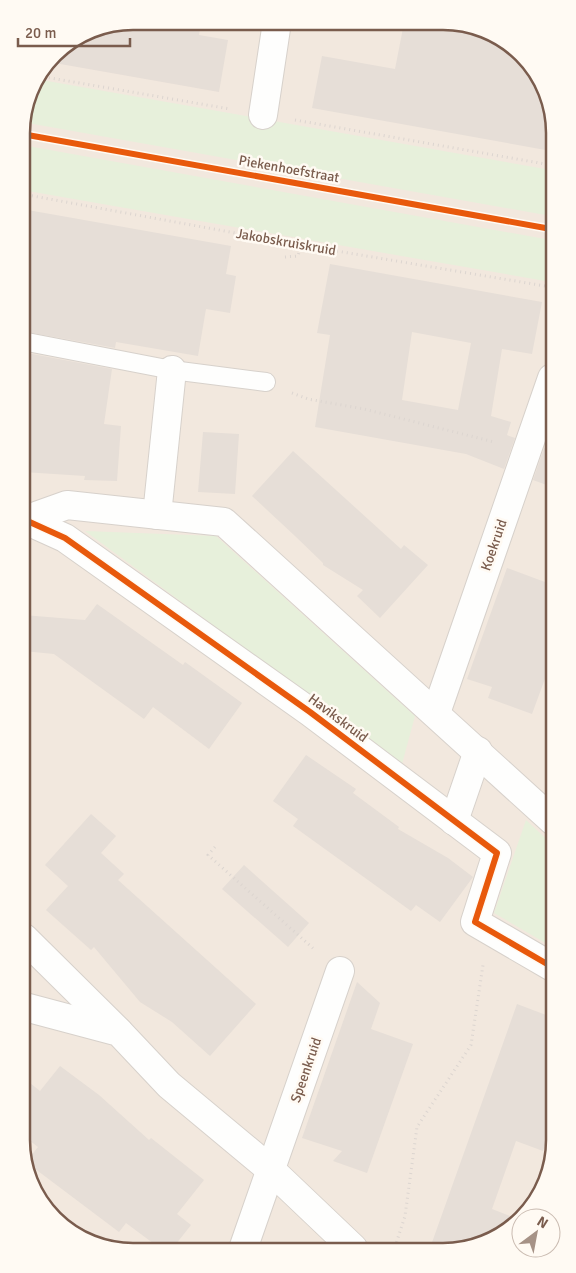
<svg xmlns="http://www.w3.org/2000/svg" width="576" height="1273" viewBox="0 0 576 1273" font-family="Signika,sans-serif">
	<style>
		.residential { fill: #f2e8de }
		.green { fill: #e7f0db }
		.building { fill: #e6ded7; fill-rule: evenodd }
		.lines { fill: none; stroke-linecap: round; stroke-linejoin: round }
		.lane-casing { stroke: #d7d1cb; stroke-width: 20 }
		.street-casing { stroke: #d7d1cb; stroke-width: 30 }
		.path { stroke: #dcd5d0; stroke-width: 3; stroke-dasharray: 1 4; stroke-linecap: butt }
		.lane { stroke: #fefefd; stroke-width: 18 }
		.street { stroke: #fefefd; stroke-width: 28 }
		.cycleway-casing { stroke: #fffaf3; stroke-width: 9 }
		.cycleway { stroke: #e8590c; stroke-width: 6 }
		.labels { text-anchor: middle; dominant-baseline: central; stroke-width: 5; stroke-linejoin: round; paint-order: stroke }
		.street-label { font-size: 14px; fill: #7a5c4d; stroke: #fffaf3 }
		.rim { fill: none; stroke: #7a5c4d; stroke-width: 2.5 }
	</style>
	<rect width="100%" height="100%" fill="#f9f5f0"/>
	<polygon class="residential" points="133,21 464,23 551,104 554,1147 527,1213 472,1248 112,1250 59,1224 25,1169 22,126 33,83 59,49 91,30"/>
	<g class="green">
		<polygon points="36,79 551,170 551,216 22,122 33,83"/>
		<polygon points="22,145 551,240 551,282 22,190"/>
		<polygon points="85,531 216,536 415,716 402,764"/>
		<polygon points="526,820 553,845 554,948 494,913"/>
	</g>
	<g class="building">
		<polygon points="169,21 201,22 199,35 228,40 219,92 49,62 59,49 91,30 129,22 168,29"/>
		<polygon points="404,23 464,23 517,49 551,104 551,151 312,108 322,56 395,69"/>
		<polygon points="22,209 231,246 226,274 236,276 230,313 206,309 198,356 116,342 115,348 22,331"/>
		<path d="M330 264 542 302 532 354 502 349 491 416 511 422 507 435 515 438 504 469 466 454 315 427 330 335 317 333ZM412 332 471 343 458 410 402 400Z"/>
		<polygon points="22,352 112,369 104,424 121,426 117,481 84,480 85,476 23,472"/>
		<polygon points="203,432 239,434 235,494 198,492"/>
		<polygon points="544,448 552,451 552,487 533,480"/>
		<polygon points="293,451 401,549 404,545 428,565 380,618 357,596 363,590 323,565 323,563 295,536 252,496"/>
		<polygon points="507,568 553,585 553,657 532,714 488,698 492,687 467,679"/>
		<polygon points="97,604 183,665 185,662 242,703 209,749 153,707 144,719 54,654 23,651 23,615 85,620"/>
		<polygon points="306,755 356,789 353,793 399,827 398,829 448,858 473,877 440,922 416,905 411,911 293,826 298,819 273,801"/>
		<polygon points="91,814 116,836 101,853 124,874 118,880 256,1004 210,1056 172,1022 140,1002 94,947 91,950 46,910 68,886 45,865"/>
		<polygon points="244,865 309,923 288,947 222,889"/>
		<polygon points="357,982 380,1003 371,1029 413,1044 367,1173 333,1161 342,1151 302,1138"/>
		<polygon points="517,1004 554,1018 554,1118 543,1151 516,1141 492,1209 518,1219 472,1248 430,1248"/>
		<polygon points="60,1066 99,1095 149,1140 151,1138 204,1180 177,1214 191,1225 172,1249 161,1249 126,1223 119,1232 26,1162 38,1147 25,1137 25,1079 40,1091"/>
	</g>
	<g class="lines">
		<defs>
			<polyline id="lane" points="22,341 172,370 266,382"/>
			<g id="street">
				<polyline points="263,115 277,22"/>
				<polyline points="157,515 172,370"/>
				<polyline points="23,519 65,538 310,712 497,853 475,922 554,968"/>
				<polyline points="25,520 67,505 224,522 553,821"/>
				<polyline points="436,713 552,378"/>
				<polyline points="454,821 478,751"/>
				<polyline points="24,938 118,1031"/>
				<polyline points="25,1007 119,1032 169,1085 271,1170 353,1248"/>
				<polyline points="243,1249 340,971"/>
			</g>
		</defs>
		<use href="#lane" class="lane-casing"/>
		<use href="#street" class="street-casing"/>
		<g class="path">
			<polyline points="39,76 230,109"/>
			<polyline points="295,120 551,165"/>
			<polyline points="22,194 301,245 551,287"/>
			<polyline points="285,257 298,256 301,245"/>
			<polyline points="292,393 308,399 364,409 494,442"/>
			<polyline points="215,847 208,855 315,950"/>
			<polyline points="395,1247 405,1216 417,1127 471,1045 483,965"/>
		</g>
		<use href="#lane" class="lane"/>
		<use href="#street" class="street"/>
		<defs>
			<g id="cycleway">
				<polyline points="22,134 551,229"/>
				<polyline points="23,519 65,538 310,712 497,853 475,922 554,968"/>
			</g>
		</defs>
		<use href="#cycleway" class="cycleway-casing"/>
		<use href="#cycleway" class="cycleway"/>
	</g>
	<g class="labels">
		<g class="street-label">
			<text transform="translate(289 169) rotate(10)">Piekenhoefstraat</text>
			<text transform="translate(286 242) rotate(10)">Jakobskruiskruid</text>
			<text transform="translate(494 545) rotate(-71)">Koekruid</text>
			<text transform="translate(338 718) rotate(37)">Havikskruid</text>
			<text transform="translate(306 1070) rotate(-71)">Speenkruid</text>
		</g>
	</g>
	<path d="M0 0H576V1273H0ZM133 30H443A103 103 0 0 1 546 133V1140A103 103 0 0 1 443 1243H133A103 103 0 0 1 30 1140V133A103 103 0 0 1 133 30Z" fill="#fffaf3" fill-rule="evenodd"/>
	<path class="rim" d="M133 30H443A103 103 0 0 1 546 133V1140A103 103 0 0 1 443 1243H133A103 103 0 0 1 30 1140V133A103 103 0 0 1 133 30Z"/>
	<g transform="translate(536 1233) rotate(32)"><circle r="24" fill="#fffaf3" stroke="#cabbb1"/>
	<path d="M0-4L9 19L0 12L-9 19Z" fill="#a69286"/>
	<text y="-8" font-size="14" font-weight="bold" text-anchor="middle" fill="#7a5c4d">N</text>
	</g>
	<path d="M18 38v8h112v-8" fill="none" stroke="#7a5c4d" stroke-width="2.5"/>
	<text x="25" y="38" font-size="15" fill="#7a5c4d" stroke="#fffaf3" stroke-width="4" paint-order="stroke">20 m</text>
</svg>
